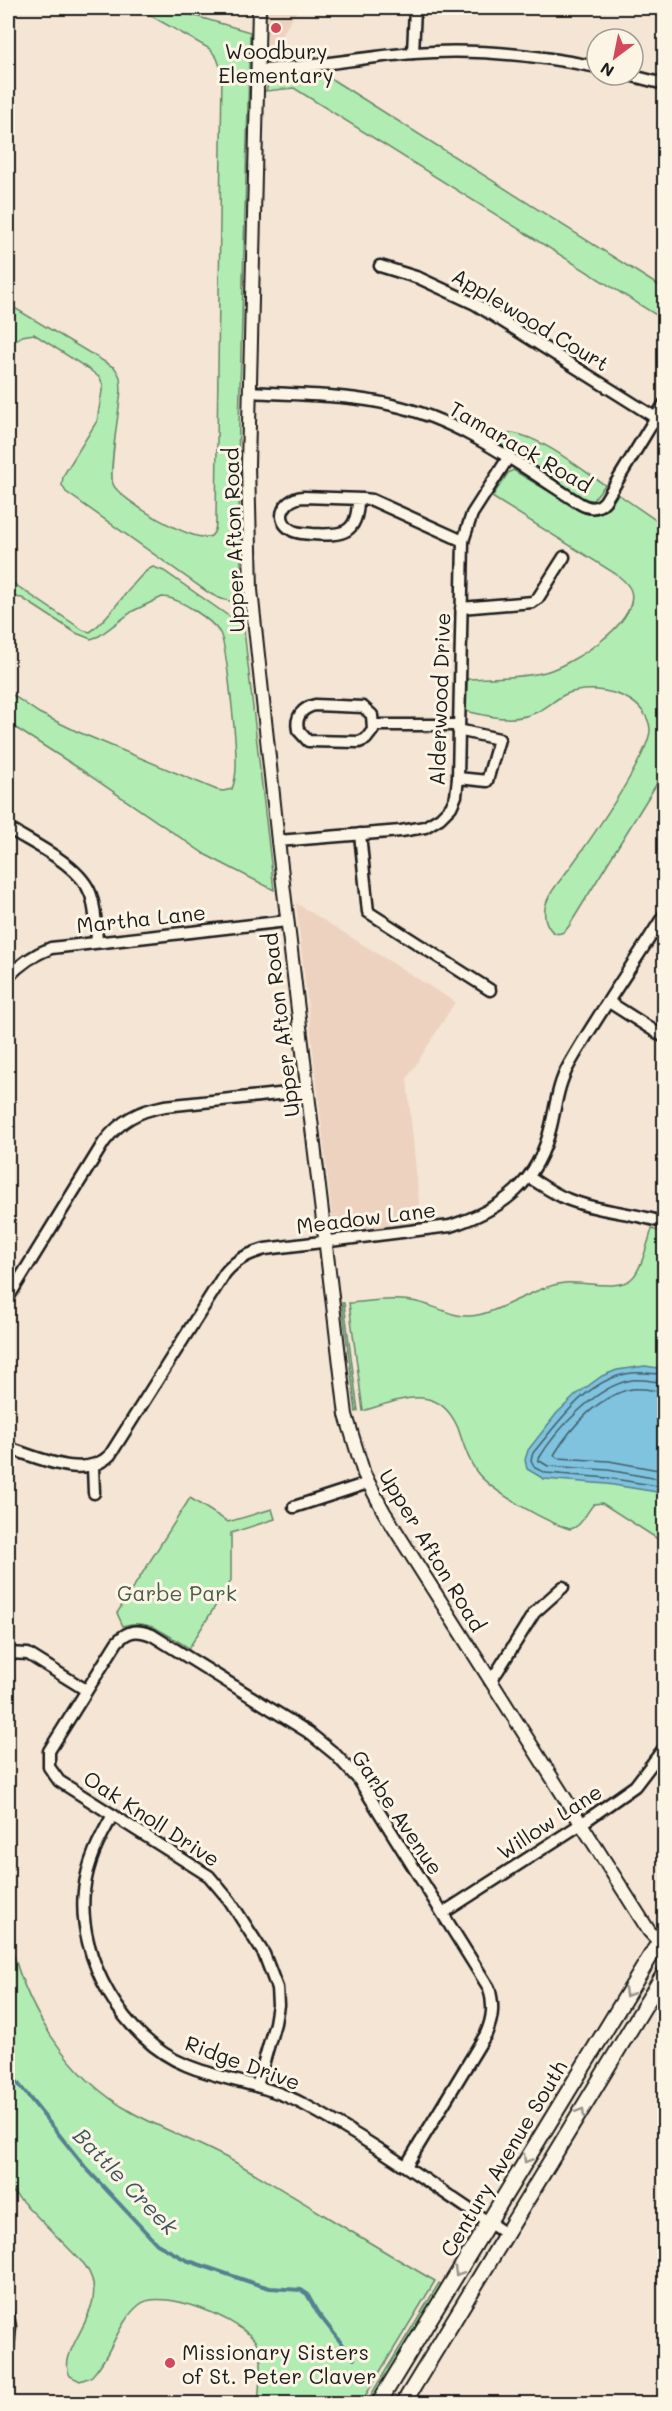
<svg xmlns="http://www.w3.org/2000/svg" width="672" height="2411" viewBox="0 0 672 2411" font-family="Mali,sans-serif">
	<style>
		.built { fill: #edd2bf }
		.green { fill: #b1edb2; stroke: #668467; stroke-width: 1.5 }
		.water { fill: #7fc3df; stroke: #578091; stroke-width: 1.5 }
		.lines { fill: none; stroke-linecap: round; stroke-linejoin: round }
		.shore { stroke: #445f6a; stroke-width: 1.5 }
		.stream { stroke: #578091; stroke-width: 4 }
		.minor-casing { stroke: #1c1c1c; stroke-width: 15 }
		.tertiary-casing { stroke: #1c1c1c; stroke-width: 16 }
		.secondary-casing { stroke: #1c1c1c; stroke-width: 18 }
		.minor { stroke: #fcf5e5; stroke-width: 10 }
		.tertiary { stroke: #fcf5e5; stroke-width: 12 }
		.secondary { stroke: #fcf5e5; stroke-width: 14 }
		.oneway { stroke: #97938b }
		.poi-dot { fill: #d1495b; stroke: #fcf5e5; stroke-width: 2 }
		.labels { text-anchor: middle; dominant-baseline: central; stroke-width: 6; stroke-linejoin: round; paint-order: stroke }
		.poi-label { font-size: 21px; fill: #1c1c1c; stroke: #fcf5e5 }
		.street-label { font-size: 21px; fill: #1c1c1c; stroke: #fcf5e5 }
		.park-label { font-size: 21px; fill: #495b49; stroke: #fcf5e5 }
		.water-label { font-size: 22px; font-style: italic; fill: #3f5660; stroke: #fcf5e5 }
	</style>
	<rect width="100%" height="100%" fill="#f5e5d4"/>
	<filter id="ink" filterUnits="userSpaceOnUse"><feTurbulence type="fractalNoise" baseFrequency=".0167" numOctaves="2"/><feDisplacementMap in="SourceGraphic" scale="12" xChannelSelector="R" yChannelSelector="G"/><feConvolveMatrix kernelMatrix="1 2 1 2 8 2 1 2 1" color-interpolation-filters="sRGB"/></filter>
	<g filter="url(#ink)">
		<g class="built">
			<polygon points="267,8 299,8 268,56 267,52"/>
			<polygon points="296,903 455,1002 407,1079 421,1222 342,1231 333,1224"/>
		</g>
		<g class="green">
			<path d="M137 8H168L250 32 238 461 242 596 240 600C228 603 220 599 209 593L66 492 62 485 63 476 97 421 103 385 100 378 90 370 34 334 22 336 8 345V304L115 368 120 377 121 389C120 407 108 473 113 484 119 500 196 545 211 536 216 532 216 525 216 519L222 72 217 58 210 49Z"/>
			<polygon points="322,73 664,289 664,320 294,88 266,91 269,82 274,79"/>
			<path d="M513 433C543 438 579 468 605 485L593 500 584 499 492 442 499 436Z"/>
			<path d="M513 470 585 513C602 517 609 509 618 494L664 526V772L569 926C556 945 542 924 545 908 548 892 562 879 571 866 588 843 651 753 650 729 649 717 640 706 630 700 615 691 594 688 577 691 561 693 554 703 541 710 516 724 492 717 466 711L467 679C491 678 517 678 541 673 567 668 640 624 631 591 629 584 622 579 616 574L492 497 508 473Z"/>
			<path d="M153 567 164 571 240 624 244 630 274 890 206 855 80 769 8 723V692L39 713 76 731 217 790 223 791 232 789C235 781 236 774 236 766 237 748 227 646 220 633 211 619 178 597 162 597L133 611 99 636 91 639 76 633 22 598 15 597 8 601V588L14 584 83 630 90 632C110 619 139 571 153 567Z"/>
			<path d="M652 1229 664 1233V1543L602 1503 594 1504C586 1512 582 1527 570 1529 546 1522 490 1491 476 1471 467 1458 463 1443 458 1428 438 1381 400 1400 363 1411L349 1303C373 1301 398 1297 421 1303 438 1307 452 1317 470 1316 497 1315 533 1287 564 1283 582 1281 618 1291 631 1279 641 1272 648 1241 652 1229Z"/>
			<polygon points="342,1303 344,1303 358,1411 356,1412"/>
			<path d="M190 1498 228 1522 272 1509 275 1519 231 1533V1581L189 1648C168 1636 148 1617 123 1626L117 1613Z"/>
			<path d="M8 1931C23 2005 66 2076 133 2113 170 2133 211 2147 247 2169 310 2206 372 2245 435 2281L361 2403H259C257 2385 266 2361 257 2344 246 2321 160 2286 139 2305 117 2323 111 2357 91 2377L80 2381 70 2376C54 2348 117 2307 84 2264L8 2187Z"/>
			<polygon points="439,2283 442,2285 370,2403 366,2403"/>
		</g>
		<polygon class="water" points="645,1366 664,1369 664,1493 607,1484 544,1479 527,1469 525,1460 528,1450 557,1413 577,1394 602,1376 617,1370"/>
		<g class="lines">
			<g class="shore">
				<path d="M664 1374C654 1374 643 1372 632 1373 587 1378 559 1422 533 1453L531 1460 535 1468 546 1473 608 1478 664 1487"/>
				<path d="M664 1382C654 1382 643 1379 632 1380 597 1385 555 1431 538 1460L548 1466 608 1470 664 1480"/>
				<path d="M664 1391C654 1391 643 1388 632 1389 599 1395 570 1428 554 1455L557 1458 609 1461 664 1471"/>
			</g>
			<polyline class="stream" points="8,2071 85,2167 157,2244 186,2260 256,2284 270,2288 301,2290 307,2294 317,2312 354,2359"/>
			<defs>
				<g id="minor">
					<polyline points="413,53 415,8"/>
					<path d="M258 70C310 68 362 57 414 53 475 48 537 55 597 67"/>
					<polyline points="629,75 664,84"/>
					<polyline points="380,266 419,278 475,304 664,423"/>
					<path d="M250 392C297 395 346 394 392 405 461 420 521 466 579 503 589 509 597 510 605 501L664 404"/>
					<path d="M358 499C358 534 343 536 312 534 305 533 296 534 290 529 273 517 286 498 303 497L363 499 372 500 463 541"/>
					<polyline points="461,608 533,602 538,598 564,557"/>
					<path d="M315 705 363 707 372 715 373 730 366 739 359 742 308 741 298 730C295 717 302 708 315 705Z"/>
					<polyline points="374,725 459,725"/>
					<polyline points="458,778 487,781 499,739 458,730"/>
					<path d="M8 828C33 844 81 865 91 895 96 910 96 927 97 942"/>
					<polyline points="360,834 368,912 490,990"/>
					<polyline points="278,841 401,831 425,827 440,818 451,807 456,796 458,778 463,541 472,514 508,458"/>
					<path d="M8 977C21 963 33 955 51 948L287 921"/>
					<polyline points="609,1002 664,1037"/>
					<path d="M530 1178C542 1185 554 1194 567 1199 598 1212 633 1212 664 1223"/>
					<path d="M8 1298 104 1142C121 1120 138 1111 165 1106L307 1091"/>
					<path d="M8 1448C38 1457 84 1481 110 1455L225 1273C237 1259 248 1254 265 1249L450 1226C503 1209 538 1183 551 1126 556 1105 558 1084 569 1065 598 1014 633 965 664 915"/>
					<polyline points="93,1467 94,1493"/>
					<polyline points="294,1507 368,1483"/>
					<polyline points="8,1653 28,1654 86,1690"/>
					<polyline points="490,1681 497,1672 534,1613 563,1587"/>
					<path d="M113 1815C99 1839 87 1863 84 1891 77 1958 124 2040 186 2065 224 2081 266 2084 303 2104 374 2142 439 2190 506 2234"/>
					<polyline points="443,1913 581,1824 635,1786 664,1748"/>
					<path d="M257 2086 275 2023 278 2005 277 1988 264 1954 230 1901 209 1876 59 1781 49 1767V1751L117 1642C128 1630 137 1629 152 1635L308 1732 335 1754 359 1780 489 1988C494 2005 493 2018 486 2034L406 2166"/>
					<polyline points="8,2316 10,2327 8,2348"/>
				</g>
				<polyline id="tertiary" points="259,8 248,465 251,590 278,841 346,1415 364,1474 384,1512 649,1931 664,1947"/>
				<g id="secondary">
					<polyline points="378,2404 664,1934"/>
					<polyline points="403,2404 664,1974"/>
				</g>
			</defs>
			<use href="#minor" class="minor-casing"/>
			<use href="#tertiary" class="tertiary-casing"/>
			<use href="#secondary" class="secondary-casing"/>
			<use href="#minor" class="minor"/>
			<use href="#tertiary" class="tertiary"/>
			<use href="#secondary" class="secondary"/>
		</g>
		<defs><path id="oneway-chevron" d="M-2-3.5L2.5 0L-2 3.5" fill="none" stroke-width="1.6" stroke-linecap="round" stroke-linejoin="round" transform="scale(1.5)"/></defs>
		<g class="oneway">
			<use href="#oneway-chevron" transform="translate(628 1993) rotate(121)"/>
			<use href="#oneway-chevron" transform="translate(581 2112) rotate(-59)"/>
			<use href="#oneway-chevron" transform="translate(527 2159) rotate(121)"/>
			<use href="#oneway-chevron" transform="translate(458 2272) rotate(121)"/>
		</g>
	</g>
	<g class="poi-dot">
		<circle cx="276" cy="28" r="6"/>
		<circle cx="170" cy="2363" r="6"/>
	</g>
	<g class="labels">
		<g class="poi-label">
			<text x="276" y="50">Woodbury<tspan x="276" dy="24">Elementary</tspan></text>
			<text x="182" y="2351" text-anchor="start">Missionary Sisters<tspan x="182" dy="24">of St. Peter Claver</tspan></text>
		</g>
		<g class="street-label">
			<text transform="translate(531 319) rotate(31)">Applewood Court</text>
			<text transform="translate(521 446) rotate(30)">Tamarack Road</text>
			<text transform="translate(233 540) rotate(-92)">Upper Afton Road</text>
			<text transform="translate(439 699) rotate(-88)">Alderwood Drive</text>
			<text transform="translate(141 918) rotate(-6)">Martha Lane</text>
			<text transform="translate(280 1025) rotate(-97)">Upper Afton Road</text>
			<text transform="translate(366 1217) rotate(-7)">Meadow Lane</text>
			<text transform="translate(433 1550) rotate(59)">Upper Afton Road</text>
			<text transform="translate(398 1812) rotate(56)">Garbe Avenue</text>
			<text transform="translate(152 1818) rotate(33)">Oak Knoll Drive</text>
			<text transform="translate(549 1821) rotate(-33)">Willow Lane</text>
			<text transform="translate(243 2062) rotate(20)">Ridge Drive</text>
			<text transform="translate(503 2158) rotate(-59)">Century Avenue South</text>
		</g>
		<g class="park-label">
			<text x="177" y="1592">Garbe Park</text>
		</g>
		<g class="water-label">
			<text transform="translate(126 2181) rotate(46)">Battle Creek</text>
		</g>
	</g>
	<rect width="672" height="2411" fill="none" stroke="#fcf5e5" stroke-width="30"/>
	<rect x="15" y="15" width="642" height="2381" fill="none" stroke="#1c1c1c" stroke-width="2" filter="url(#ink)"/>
	<g transform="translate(615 57) rotate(212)"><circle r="28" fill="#fcf5e5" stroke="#a29e95" stroke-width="1.5"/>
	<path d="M0-4.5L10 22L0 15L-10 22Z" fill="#d1495b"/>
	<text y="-9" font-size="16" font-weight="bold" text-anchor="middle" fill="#1c1c1c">N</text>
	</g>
</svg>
